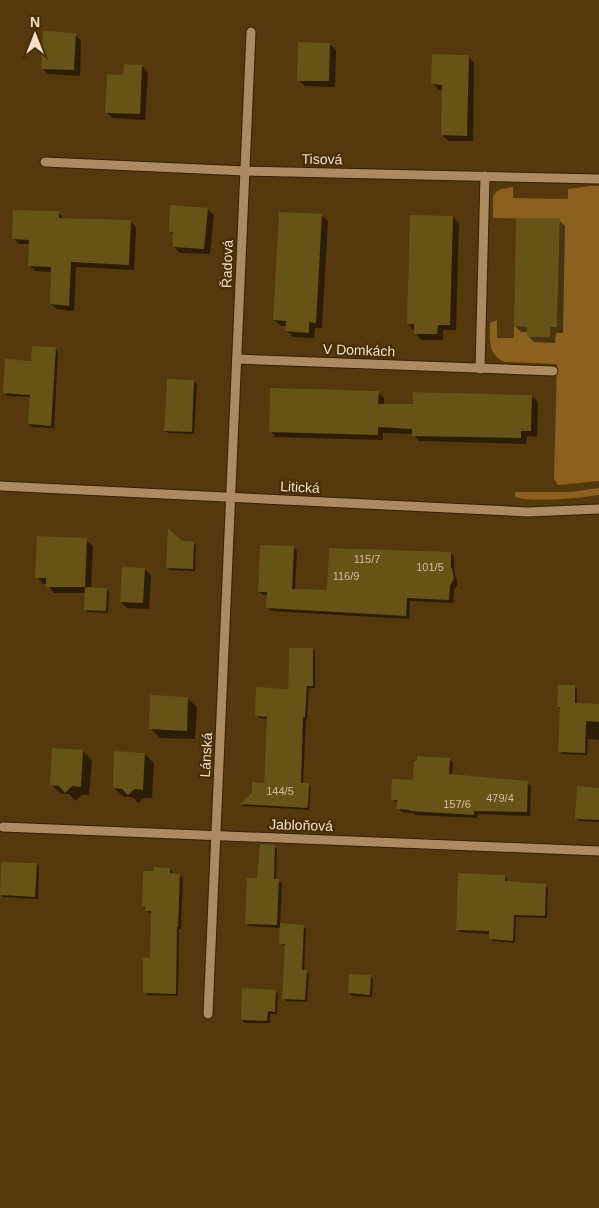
<svg xmlns="http://www.w3.org/2000/svg" width="599" height="1208" viewBox="0 0 599 1208" font-family="Arial,sans-serif">
	<style>
		.green { fill: #8c601f }
		.shadow { fill: #0007 }
		.building { fill: #655318 }
		.lines { fill: none; stroke-linecap: round; stroke-linejoin: round }
		.minor-casing { stroke: #362001; stroke-width: 11 }
		.minor { stroke: #ac8b61; stroke-width: 9 }
		.labels { text-anchor: middle; dominant-baseline: central; stroke-width: 4.5; stroke-linejoin: round; paint-order: stroke }
		.number-label { font-size: 11px; fill: #d0be9e }
		.street-label { font-size: 14px; fill: #f3e1cb; stroke: #4a2d00 }
	</style>
	<rect width="100%" height="100%" fill="#55380c"/>
	<g class="green">
		<path d="M590 186H599V481L558 485 554 479 557 364 505 362C487 355 490 339 490 323L497 320V338H514V326L527 327V337H550V327H557L560 219 493 218V197L496 192 501 189 513 187V198L568 199V189Z"/>
		<path d="M599 488V495C578 498 534 503 515 497V492H571Z"/>
	</g>
	<g class="shadow">
		<polygon points="75,34 81,41 80,76 48,74 42,68"/>
		<polygon points="330,44 336,50 335,87 305,86 298,80"/>
		<polygon points="468,56 474,63 473,141 448,141 442,134 443,90 439,90 433,84"/>
		<polygon points="142,66 148,72 145,120 112,118 106,112 124,77"/>
		<polygon points="207,209 214,215 210,254 180,253 174,247 174,235 170,231"/>
		<polygon points="59,213 64,220 130,221 136,227 134,270 76,267 74,311 57,309 51,304 52,272 35,271 30,266 30,244 19,244 13,238"/>
		<polygon points="321,215 328,221 322,328 315,328 314,338 293,337 287,331 287,326 281,326 274,320"/>
		<polygon points="453,217 459,223 456,330 443,330 443,340 421,340 408,323"/>
		<polygon points="559,220 565,226 563,333 556,333 555,343 534,342 528,336 528,332 521,332 515,326"/>
		<polygon points="55,348 58,351 54,428 32,427 29,424 31,397 7,396 5,393 33,362"/>
		<polygon points="194,381 197,384 194,434 168,433 165,431"/>
		<polygon points="378,392 384,398 384,406 414,406 532,396 538,402 537,437 527,436 526,444 419,441 413,434 383,433 383,440 276,437 270,431"/>
		<polygon points="86,540 93,546 91,589 106,589 109,592 108,613 88,612 86,610 86,593 54,593 47,584 43,584 37,577"/>
		<polygon points="182,543 194,543 196,546 195,571 170,570 167,567"/>
		<polygon points="293,547 297,551 295,590 328,591 451,553 454,557 454,571 457,580 457,585 454,590 453,603 410,601 409,619 271,611 268,608 268,595 263,595 259,592"/>
		<polygon points="145,569 151,575 149,609 127,608 121,602"/>
		<polygon points="313,649 315,652 315,688 309,688 307,720 306,719 303,784 309,785 311,787 309,810 244,806 242,804 265,784 268,719 259,718 256,715 289,690"/>
		<polygon points="575,687 577,689 577,704 599,705 599,740 588,739 587,755 562,754 560,751 562,710 558,706"/>
		<polygon points="187,698 197,707 195,739 160,738 151,729"/>
		<polygon points="83,751 92,760 89,795 82,795 75,801 69,794 61,794 52,785"/>
		<polygon points="145,754 154,763 152,798 144,798 138,803 132,797 124,797 114,788"/>
		<polygon points="449,759 453,763 452,776 527,783 531,786 530,816 478,814 477,818 415,815 413,813 402,812 398,808 398,803 392,799 414,782"/>
		<polygon points="599,789 599,822 579,821 577,819"/>
		<polygon points="274,846 277,849 276,880 282,883 280,924 303,926 306,929 304,971 309,974 307,1002 286,1001 284,998 286,946 281,944 281,928 249,926 246,923 259,879"/>
		<polygon points="36,864 39,867 38,899 3,897 1,894"/>
		<polygon points="170,869 173,872 173,875 180,875 183,878 181,929 179,929 178,996 147,995 144,992 151,959 152,913 149,913 143,906"/>
		<polygon points="504,876 507,879 507,883 545,885 548,888 547,918 516,917 515,943 493,941 490,938 490,934 460,932 457,929"/>
		<polygon points="370,976 373,979 372,997 352,996 349,993"/>
		<polygon points="275,991 278,994 277,1014 270,1014 270,1023 245,1023 242,1020"/>
	</g>
	<g class="building">
		<polygon points="43,31 76,33 74,70 41,69"/>
		<polygon points="298,42 330,43 329,81 297,81"/>
		<polygon points="432,54 469,55 467,136 441,135 442,85 431,84"/>
		<polygon points="124,64 142,65 140,114 105,113 107,74 123,75"/>
		<polygon points="170,205 208,208 204,249 173,247 173,232 169,232"/>
		<polygon points="13,210 59,211 59,218 131,220 129,265 71,262 69,306 50,304 51,267 28,266 29,240 12,239"/>
		<polygon points="279,212 322,214 316,323 309,322 309,333 285,331 286,321 273,320"/>
		<polygon points="410,215 453,216 450,325 438,325 437,334 414,334 414,324 407,324"/>
		<polygon points="516,218 560,218 557,327 550,327 550,337 527,337 527,327 514,326"/>
		<polygon points="32,346 56,347 51,426 28,424 30,395 3,393 5,359 31,361"/>
		<polygon points="167,379 194,380 192,432 164,431"/>
		<polygon points="270,388 379,391 378,404 413,404 413,392 532,395 531,431 521,431 521,438 412,436 412,429 378,427 378,435 269,432"/>
		<polygon points="168,528 182,541 194,542 193,569 166,568"/>
		<polygon points="37,536 87,538 85,587 46,587 46,578 35,578"/>
		<polygon points="260,545 294,546 292,589 327,590 329,548 451,552 451,568 452,568 454,578 450,586 449,600 407,598 406,616 266,608 267,592 258,592"/>
		<polygon points="122,567 145,568 143,603 120,602"/>
		<polygon points="85,587 107,588 106,611 84,610"/>
		<polygon points="289,648 313,648 313,686 307,686 305,717 303,717 301,783 309,783 308,806 307,808 240,804 252,793 252,782 264,783 267,717 255,716 256,687 288,689"/>
		<polygon points="558,685 575,685 575,703 599,704 599,722 586,721 585,753 558,752 560,707 557,707"/>
		<polygon points="150,695 188,697 187,731 149,729"/>
		<polygon points="52,748 83,750 81,787 72,786 65,793 59,786 50,785"/>
		<polygon points="114,751 145,753 143,790 135,789 128,795 122,789 113,788"/>
		<polygon points="417,756 450,758 449,774 528,781 527,812 474,811 474,815 410,811 410,810 397,809 397,800 391,800 392,779 413,780 414,761 417,761"/>
		<polygon points="577,786 599,788 599,820 575,819"/>
		<polygon points="260,844 275,845 274,879 279,879 277,925 245,924 247,878 257,878"/>
		<polygon points="1,862 37,863 35,897 0,895"/>
		<polygon points="154,867 170,868 170,873 180,874 178,927 177,927 176,994 143,993 143,958 150,958 151,911 145,911 145,907 142,906 143,871 153,871"/>
		<polygon points="458,873 505,875 505,881 546,884 545,916 514,915 513,941 489,939 489,931 456,930"/>
		<polygon points="280,923 304,925 302,970 307,970 305,1000 282,999 285,944 279,944"/>
		<polygon points="349,974 371,975 370,995 348,993"/>
		<polygon points="242,988 276,990 275,1012 268,1011 267,1021 241,1020"/>
	</g>
	<g class="lines">
		<defs>
			<g id="minor">
				<polyline points="45,162 245,171 599,179"/>
				<polyline points="237,359 553,371"/>
				<polyline points="480,369 485,176"/>
				<polyline points="0,486 528,512 599,509"/>
				<polyline points="3,827 599,851"/>
				<polyline points="208,1014 251,32"/>
			</g>
		</defs>
		<use href="#minor" class="minor-casing"/>
		<use href="#minor" class="minor"/>
	</g>
	<g class="labels">
		<g class="number-label">
			<text x="367" y="559">115/7</text>
			<text x="430" y="567">101/5</text>
			<text x="346" y="576">116/9</text>
			<text x="280" y="791">144/5</text>
			<text x="500" y="798">479/4</text>
			<text x="457" y="804">157/6</text>
		</g>
		<g class="street-label">
			<text transform="translate(322 159) rotate(1)">Tisová</text>
			<text transform="translate(227 264) rotate(-88)">Řadová</text>
			<text transform="translate(359 350) rotate(2)">V Domkách</text>
			<text transform="translate(300 487) rotate(3)">Litická</text>
			<text transform="translate(206 755) rotate(-87)">Lánská</text>
			<text transform="translate(301 825) rotate(2)">Jabloňová</text>
		</g>
	</g>
	<g transform="translate(35 35)" stroke="#4a2d00" stroke-width="4" paint-order="stroke">
	<path d="M0-4L9 19L0 12L-9 19Z" fill="#f3e1cb"/>
	<text y="-8" font-size="14" font-weight="bold" text-anchor="middle" fill="#f3e1cb">N</text>
	</g>
</svg>
